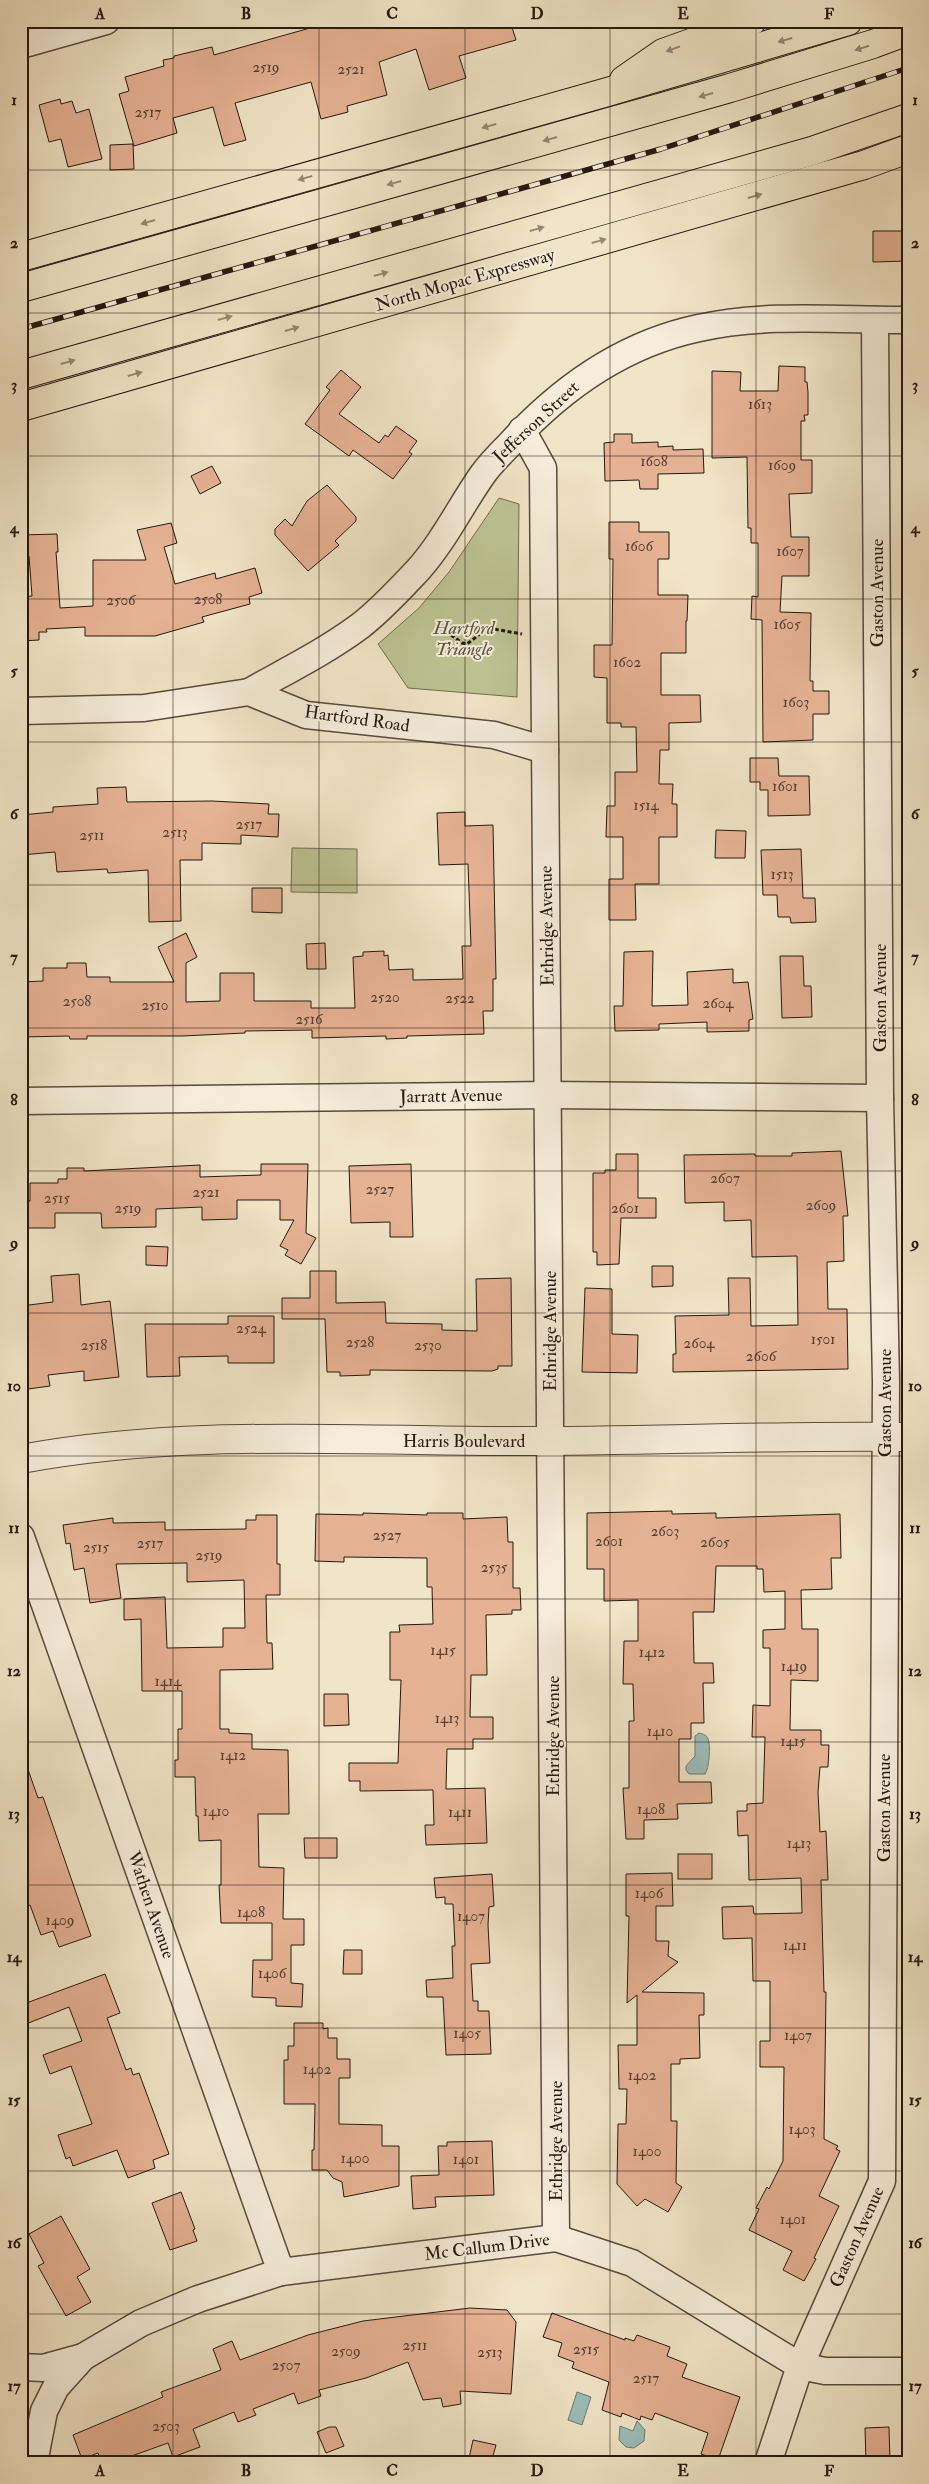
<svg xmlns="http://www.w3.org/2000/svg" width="929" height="2484" viewBox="0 0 929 2484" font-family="'IM FELL Double Pica',serif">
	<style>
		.green { fill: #bdc393; stroke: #706e52 }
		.water { fill: #9bbeba; stroke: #6b7c76 }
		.building { fill: #e6b294; stroke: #241810 }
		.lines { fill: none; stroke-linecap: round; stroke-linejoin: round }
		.minor-casing { stroke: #574b3e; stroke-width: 29 }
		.tertiary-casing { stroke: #574b3e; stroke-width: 30 }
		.motorway-casing { stroke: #241810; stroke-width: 30 }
		.path { stroke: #241810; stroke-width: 3; stroke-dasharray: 4 2.5; stroke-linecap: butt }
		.minor { stroke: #f6eedb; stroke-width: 26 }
		.tertiary { stroke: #f6eedb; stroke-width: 28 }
		.motorway { stroke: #f1e5c7; stroke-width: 28 }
		.rail-casing { stroke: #241810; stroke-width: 5.5 }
		.rail { stroke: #f6eedb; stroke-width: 4; stroke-dasharray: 11; stroke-linecap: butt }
		.oneway { fill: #958975 }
		.grid { fill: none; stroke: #241810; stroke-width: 1; stroke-opacity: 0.55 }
		.labels { text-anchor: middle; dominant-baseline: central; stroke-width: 4; stroke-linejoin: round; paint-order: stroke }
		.number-label { font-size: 15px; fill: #543e31 }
		.street-label { font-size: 18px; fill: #241810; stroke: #f6eedb }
		.park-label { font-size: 18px; font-style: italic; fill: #5a543e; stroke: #f6eedb }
		.neatline { fill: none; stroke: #241810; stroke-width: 2 }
		.grid-label { font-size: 16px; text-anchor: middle; font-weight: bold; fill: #241810 }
	</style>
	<rect width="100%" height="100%" fill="#f1e5c7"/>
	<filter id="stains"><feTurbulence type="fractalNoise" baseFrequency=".004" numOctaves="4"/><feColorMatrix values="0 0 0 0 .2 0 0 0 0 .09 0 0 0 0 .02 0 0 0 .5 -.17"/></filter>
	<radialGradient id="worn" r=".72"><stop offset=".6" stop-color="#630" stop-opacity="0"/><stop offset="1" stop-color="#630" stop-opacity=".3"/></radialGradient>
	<g class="green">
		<polygon points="21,21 76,21 21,37"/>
		<polygon points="499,498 519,504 517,697 408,688 378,644 419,608 449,572"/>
		<polygon points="292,848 357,849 357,893 291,892"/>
	</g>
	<g class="water">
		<path d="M699 1733C703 1734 707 1735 708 1739 711 1745 709 1769 705 1774H689L686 1770V1766L695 1756V1736Z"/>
		<polygon points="577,2392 591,2397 582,2425 568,2420"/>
		<polygon points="637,2421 645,2430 644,2441 634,2448 626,2447 619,2440 620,2426 633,2431"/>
	</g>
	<g class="building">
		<polygon points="335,21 510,21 516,40 459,56 466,78 429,90 416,49 379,62 387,95 347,106 348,112 321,119 311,82 235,103 246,140 224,146 213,107 173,118 177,133 134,146 119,94 129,91 125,77 164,66 163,60 174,58 174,56 212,47 214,55"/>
		<polygon points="60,99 61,104 72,101 76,113 89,109 102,159 68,167 61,139 49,142 39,105"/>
		<polygon points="133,144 134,169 110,170 110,145"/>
		<polygon points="873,231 908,231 908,261 873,262"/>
		<polygon points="779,366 805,367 805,382 807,382 808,392 808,415 804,415 805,421 801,421 801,460 812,460 812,493 789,494 791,537 809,537 809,576 782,576 780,612 811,613 810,681 813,681 813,691 829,691 829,714 813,714 813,740 763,742 762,620 751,619 752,596 758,597 758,543 751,543 751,528 748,528 747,457 712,458 712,371 741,372 740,391 778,391"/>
		<polygon points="341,370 361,387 339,414 379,443 385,435 388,437 396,426 417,441 409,452 412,454 393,479 353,450 349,456 305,424 330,390 326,387"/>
		<polygon points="614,434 632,434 632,443 658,442 658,447 673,446 673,450 703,449 704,473 658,474 658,489 640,489 639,480 605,481 604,443 614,442"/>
		<polygon points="212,466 221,483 200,494 191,476"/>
		<polygon points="327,485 356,517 356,521 335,541 339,545 308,571 275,535 275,529 285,519 292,526 307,501"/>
		<polygon points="609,522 639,522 639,532 669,532 669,559 658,559 658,595 688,595 687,621 686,621 686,653 661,653 661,695 700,695 701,722 669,723 669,750 660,750 659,784 673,784 672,804 677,804 677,837 659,837 659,884 635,884 636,920 609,920 609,879 623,879 623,837 606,837 607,806 615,806 615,772 637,772 636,727 621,727 621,723 607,723 607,678 594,677 594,645 612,645 613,559 609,559"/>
		<polygon points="171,523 177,543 164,547 175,584 215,573 216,579 255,568 262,593 249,597 250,604 202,617 204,622 155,636 85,636 85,627 46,629 47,632 39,632 39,640 21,641 21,597 32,596 29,556 21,556 21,535 57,534 58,552 56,552 60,608 93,606 93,560 146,560 137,530"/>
		<polygon points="750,758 778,758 779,776 809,776 810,815 768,816 768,790 760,790 760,782 750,782"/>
		<polygon points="126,787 127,802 212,801 269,804 268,814 279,814 278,837 241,835 241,844 202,843 202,860 180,860 181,921 149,922 148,870 108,873 107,869 57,872 55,852 21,855 21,815 53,812 53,807 98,804 97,788"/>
		<polygon points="465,812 465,826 493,825 496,979 493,979 493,1011 483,1011 484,1034 407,1036 407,1038 386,1039 386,1036 312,1038 312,1030 245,1031 245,1033 182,1036 87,1036 87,1039 70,1039 69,1036 21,1037 21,982 43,981 43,968 67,968 67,963 86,963 87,977 110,977 110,982 174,982 158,947 186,933 197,957 186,963 186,1002 220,1001 220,973 254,973 254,1001 311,1001 311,1008 355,1008 353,957 363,956 363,952 384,951 384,956 388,955 389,970 413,969 413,980 463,979 462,946 471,946 468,864 439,865 437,813"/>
		<polygon points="716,830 746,831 745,858 715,858"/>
		<polygon points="801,849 803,898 815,898 816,922 791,923 790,917 778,917 777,895 763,895 761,850"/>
		<polygon points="252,888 282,888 282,913 252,912"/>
		<polygon points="325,943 326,969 307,969 306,944"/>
		<polygon points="653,951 652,1006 688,1005 687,972 733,969 733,983 748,982 753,1019 749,1020 749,1031 707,1032 707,1022 659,1024 659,1030 615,1031 614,1006 623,1006 624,952"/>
		<polygon points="780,956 803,956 804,986 811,986 812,1017 782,1018"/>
		<polygon points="841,1151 848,1216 843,1216 844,1261 827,1262 828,1309 847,1309 848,1369 673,1372 673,1354 676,1354 675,1316 729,1315 728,1278 750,1278 751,1326 798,1325 797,1256 752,1257 751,1220 724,1221 724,1202 685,1203 684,1155 755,1154 755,1156 792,1156 792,1153"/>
		<polygon points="616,1154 638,1154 638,1198 656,1198 656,1218 621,1218 619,1264 597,1265 597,1252 593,1252 593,1173 605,1173 605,1170 616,1170"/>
		<polygon points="261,1164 308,1164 306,1233 316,1238 301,1264 285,1255 288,1250 280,1246 294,1220 280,1220 280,1200 237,1200 237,1219 202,1220 202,1207 156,1209 156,1227 102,1228 101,1213 55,1213 55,1228 27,1228 27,1201 30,1201 30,1183 58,1183 58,1179 67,1179 67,1168 84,1168 84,1171 200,1165 200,1177 261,1175"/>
		<polygon points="411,1164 413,1237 390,1237 390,1222 351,1223 349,1166"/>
		<polygon points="146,1246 168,1247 167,1266 146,1265"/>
		<polygon points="652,1266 673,1266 673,1286 652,1287"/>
		<polygon points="310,1271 336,1271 336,1303 385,1302 386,1323 442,1324 442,1330 477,1331 476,1279 511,1278 512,1366 498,1366 498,1369 492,1371 370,1370 370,1375 340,1376 340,1372 327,1372 325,1319 282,1319 282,1298 310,1298"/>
		<polygon points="79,1274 81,1305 110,1301 119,1377 84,1381 84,1371 48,1375 50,1386 21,1390 21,1306 53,1302 51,1276"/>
		<polygon points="585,1288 612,1289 612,1334 638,1335 637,1373 582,1372"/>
		<polygon points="228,1316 274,1316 274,1363 228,1363 228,1356 179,1357 180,1376 147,1377 145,1324 228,1324"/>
		<polygon points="672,1511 672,1514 716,1513 716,1518 840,1514 841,1558 831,1558 832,1589 801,1590 802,1629 818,1629 818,1681 791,1680 790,1730 821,1730 821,1745 829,1745 828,1767 820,1767 818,1792 820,1832 826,1831 828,1880 821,1880 824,1992 826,1992 824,2139 838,2146 836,2149 840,2151 819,2196 839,2206 814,2258 816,2259 804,2281 783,2270 792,2251 749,2230 759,2209 756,2208 767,2187 769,2189 783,2161 784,2067 760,2067 760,2041 770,2041 770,1981 753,1981 752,1938 723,1939 722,1907 753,1906 754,1914 802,1913 801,1878 749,1880 748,1835 738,1836 737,1811 747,1811 747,1804 763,1803 765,1737 752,1737 753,1705 770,1706 770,1648 763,1648 763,1630 785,1629 785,1591 764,1592 763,1569 757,1569 757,1566 716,1566 714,1612 693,1612 694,1663 713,1663 714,1683 703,1683 704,1723 691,1723 691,1739 679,1739 679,1782 711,1782 712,1803 677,1804 678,1819 644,1820 644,1839 626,1839 623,1788 629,1788 629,1721 634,1721 633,1684 623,1684 624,1641 638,1641 638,1600 604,1601 604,1569 587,1569 587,1513"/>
		<polygon points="363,1513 427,1515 427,1513 463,1513 463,1519 507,1517 508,1542 513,1542 513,1588 520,1588 521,1610 512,1610 512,1614 486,1615 487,1675 471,1675 470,1717 493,1717 493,1739 473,1739 473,1749 447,1749 446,1789 485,1788 487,1843 426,1845 425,1825 434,1825 433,1790 360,1791 360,1781 349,1781 349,1763 398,1763 401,1680 390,1680 390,1632 400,1632 399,1625 433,1624 432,1587 427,1587 427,1558 344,1557 344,1562 315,1561 316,1514 363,1515"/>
		<polygon points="256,1515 277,1515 277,1564 280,1564 280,1595 266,1595 267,1643 272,1643 273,1669 220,1670 220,1729 229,1729 229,1733 252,1734 252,1749 288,1750 289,1814 258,1814 259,1867 284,1868 283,1919 304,1919 304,1945 291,1945 291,1983 303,1984 302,2007 276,2006 276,1998 252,1997 253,1960 272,1960 272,1923 221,1923 219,1885 221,1885 221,1840 199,1841 198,1816 196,1816 195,1777 175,1777 175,1760 178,1760 178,1729 182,1729 182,1691 142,1691 141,1619 124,1620 124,1599 165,1597 167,1648 223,1647 223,1628 245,1628 244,1580 187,1582 187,1563 116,1564 121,1598 90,1603 84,1568 74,1570 70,1543 66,1544 63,1525 113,1518 113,1523 165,1522 165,1530 246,1529 246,1520 256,1520"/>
		<polygon points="324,1694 348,1694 349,1725 324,1726"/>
		<polygon points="24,1758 38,1798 43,1797 91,1936 59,1947 53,1931 41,1935 30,1905 21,1908 21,1759"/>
		<polygon points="304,1838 337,1838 337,1858 305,1858"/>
		<rect x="678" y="1854" width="34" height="25"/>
		<polygon points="672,1873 673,1906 656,1906 656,1941 669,1941 668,1956 678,1962 642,1992 704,1993 704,2015 699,2015 700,2058 680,2059 680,2064 671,2064 671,2121 677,2121 676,2183 682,2187 668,2212 645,2199 637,2206 617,2184 618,2124 626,2124 627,2089 619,2089 618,2045 637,2045 637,1995 627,2003 629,1916 626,1916 626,1874"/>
		<polygon points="492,1874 494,1906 489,1907 488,1925 490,1963 471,1964 473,2001 478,2001 478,2011 489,2011 491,2054 446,2055 443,1997 427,1997 426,1980 453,1978 452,1946 455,1946 453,1904 445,1904 445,1897 436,1898 434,1878"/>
		<polygon points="344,1950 362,1950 362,1974 343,1974"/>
		<polygon points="105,1974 120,2013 107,2018 126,2070 131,2068 133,2075 139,2073 169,2154 153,2160 155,2168 128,2178 117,2150 73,2166 70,2157 66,2159 58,2135 92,2124 71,2066 50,2074 43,2055 82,2041 69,2007 21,2026 21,2005"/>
		<polygon points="294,2023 323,2023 323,2029 328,2028 328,2038 337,2038 337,2059 350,2059 350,2078 339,2078 339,2124 382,2125 382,2146 399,2146 399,2186 344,2197 342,2182 333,2178 327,2170 312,2170 312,2150 314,2150 315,2104 284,2104 284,2060 288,2060 288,2046 294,2046"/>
		<polygon points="492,2141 494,2195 435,2197 436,2207 413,2209 411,2176 439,2175 438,2146 447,2146 447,2142"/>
		<polygon points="181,2192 195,2229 193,2230 197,2241 170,2250 152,2203"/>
		<polygon points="61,2216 90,2269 77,2277 91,2302 66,2316 38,2266 44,2263 29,2234"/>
		<polygon points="470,2308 507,2310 516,2322 511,2394 460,2391 461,2404 443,2407 441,2398 423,2400 408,2362 366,2378 319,2390 321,2396 298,2404 294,2393 253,2409 256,2415 238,2422 234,2412 193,2429 200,2447 173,2457 168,2443 126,2458 128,2463 102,2463 98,2453 82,2459 73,2435 163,2397 161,2392 221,2370 213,2349 232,2341 240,2360 308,2335 363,2321"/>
		<polygon points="552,2313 625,2340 625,2338 634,2341 637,2335 670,2347 667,2356 687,2364 682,2377 740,2397 718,2460 701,2454 708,2433 655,2413 652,2420 641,2416 640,2420 622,2413 621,2417 602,2410 609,2382 572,2368 574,2362 558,2356 562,2343 543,2337"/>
		<polygon points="329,2427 336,2427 344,2446 326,2453 317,2432"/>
		<polygon points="889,2427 890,2463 866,2463 865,2428"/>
		<polygon points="473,2440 496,2445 491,2463 468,2463"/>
	</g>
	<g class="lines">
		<defs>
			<g id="minor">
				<polyline points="21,45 106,21"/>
				<polyline points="522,430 543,468 556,2238"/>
				<path d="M249 692C286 671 325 652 360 626 381 610 400 589 418 570 444 541 461 505 483 474 491 463 501 453 510 444 562 387 623 344 699 328 767 313 838 320 908 320"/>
				<polyline points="21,711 144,708 249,692 306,715 494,735 545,750"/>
				<polyline points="21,1101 548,1095 880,1098"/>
				<polyline points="21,1537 281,2272"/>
				<polyline points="21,2367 43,2368 83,2357 141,2323 198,2299 281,2272 556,2238 632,2263 800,2366 825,2371 908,2371"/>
				<polyline points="34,2463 44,2411 56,2387 83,2357"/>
				<polyline points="768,2463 800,2366 882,2181 886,1381 880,1098 875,320"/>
			</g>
			<path id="tertiary" d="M21 1459C176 1430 336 1440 493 1441 631 1442 769 1435 908 1437"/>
			<g id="motorway">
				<polyline points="624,80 663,53 752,21"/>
				<polyline points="21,257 604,93 848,21"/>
				<polyline points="21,288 730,88 873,44 908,31"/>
				<polyline points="21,375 812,151 908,118"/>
				<polyline points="21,407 864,165 908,149"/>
			</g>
		</defs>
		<use href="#minor" class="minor-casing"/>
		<use href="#tertiary" class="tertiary-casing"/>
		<use href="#motorway" class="motorway-casing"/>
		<polyline class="path" points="451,635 462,643 467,644 488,628 522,634"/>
		<use href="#minor" class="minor"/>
		<use href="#tertiary" class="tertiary"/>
		<use href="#motorway" class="motorway"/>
		<defs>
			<polyline id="rail" points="21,329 661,149 908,68"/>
		</defs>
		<use href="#rail" class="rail-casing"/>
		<use href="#rail" class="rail"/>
	</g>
	<defs><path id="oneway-solid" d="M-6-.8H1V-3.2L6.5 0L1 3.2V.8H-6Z" transform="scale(1.25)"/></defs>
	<g class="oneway">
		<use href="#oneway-solid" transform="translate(785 40) rotate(164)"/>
		<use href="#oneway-solid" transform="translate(862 48) rotate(163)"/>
		<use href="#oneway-solid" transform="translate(673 49) rotate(160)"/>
		<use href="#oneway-solid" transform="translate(706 95) rotate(164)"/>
		<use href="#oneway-solid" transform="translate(489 126) rotate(164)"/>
		<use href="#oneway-solid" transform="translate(550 139) rotate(164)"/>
		<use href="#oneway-solid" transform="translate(305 178) rotate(164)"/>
		<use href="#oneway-solid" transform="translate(394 183) rotate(164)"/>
		<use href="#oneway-solid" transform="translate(755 196) rotate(-16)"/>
		<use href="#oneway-solid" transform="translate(148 222) rotate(164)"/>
		<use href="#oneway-solid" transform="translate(537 229) rotate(-16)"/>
		<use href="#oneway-solid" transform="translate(599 241) rotate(-16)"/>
		<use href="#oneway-solid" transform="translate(381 274) rotate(-16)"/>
		<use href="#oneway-solid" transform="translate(225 318) rotate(-16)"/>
		<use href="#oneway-solid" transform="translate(292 329) rotate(-16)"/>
		<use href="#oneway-solid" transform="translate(68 362) rotate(-16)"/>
		<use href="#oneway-solid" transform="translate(135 374) rotate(-16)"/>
	</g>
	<path class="grid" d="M173 21V2463M319 21V2463M465 21V2463M610 21V2463M756 21V2463M21 170H908M21 313H908M21 456H908M21 599H908M21 742H908M21 885H908M21 1028H908M21 1171H908M21 1313H908M21 1456H908M21 1599H908M21 1742H908M21 1885H908M21 2028H908M21 2171H908M21 2314H908"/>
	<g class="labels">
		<g class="number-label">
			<text x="266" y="67">2519</text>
			<text x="351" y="69">2521</text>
			<text x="148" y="112">2517</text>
			<text x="760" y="404">1613</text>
			<text x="654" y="461">1608</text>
			<text x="782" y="465">1609</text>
			<text x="639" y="546">1606</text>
			<text x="790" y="551">1607</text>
			<text x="208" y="599">2508</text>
			<text x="121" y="600">2506</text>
			<text x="787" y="624">1605</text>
			<text x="627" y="662">1602</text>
			<text x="796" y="702">1603</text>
			<text x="785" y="786">1601</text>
			<text x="646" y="805">1514</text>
			<text x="249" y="824">2517</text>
			<text x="175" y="832">2513</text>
			<text x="92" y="835">2511</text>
			<text x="782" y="874">1513</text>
			<text x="385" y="997">2520</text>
			<text x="460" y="998">2522</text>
			<text x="77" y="1001">2508</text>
			<text x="718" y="1003">2604</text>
			<text x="155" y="1005">2510</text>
			<text x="309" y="1019">2516</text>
			<text x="725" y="1178">2607</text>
			<text x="380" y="1189">2527</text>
			<text x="206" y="1192">2521</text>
			<text x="57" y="1198">2515</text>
			<text x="821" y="1205">2609</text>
			<text x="128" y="1208">2519</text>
			<text x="625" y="1208">2601</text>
			<text x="251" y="1328">2524</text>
			<text x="823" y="1339">1501</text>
			<text x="360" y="1342">2528</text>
			<text x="699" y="1343">2604</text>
			<text x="94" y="1345">2518</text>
			<text x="428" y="1345">2530</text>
			<text x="761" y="1356">2606</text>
			<text x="665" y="1531">2603</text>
			<text x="387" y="1535">2527</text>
			<text x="609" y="1541">2601</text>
			<text x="715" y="1542">2605</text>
			<text x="150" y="1543">2517</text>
			<text x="96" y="1547">2515</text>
			<text x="209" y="1555">2519</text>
			<text x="494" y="1567">2535</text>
			<text x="443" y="1650">1415</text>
			<text x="652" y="1652">1412</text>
			<text x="794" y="1666">1419</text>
			<text x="168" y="1681">1414</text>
			<text x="447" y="1718">1413</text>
			<text x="660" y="1731">1410</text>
			<text x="793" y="1741">1415</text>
			<text x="233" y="1755">1412</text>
			<text x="651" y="1809">1408</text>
			<text x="216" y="1811">1410</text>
			<text x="460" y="1812">1411</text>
			<text x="799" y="1843">1413</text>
			<text x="649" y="1893">1406</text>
			<text x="251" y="1912">1408</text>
			<text x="471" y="1916">1407</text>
			<text x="60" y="1920">1409</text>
			<text x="795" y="1945">1411</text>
			<text x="272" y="1973">1406</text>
			<text x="467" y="2033">1405</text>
			<text x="798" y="2035">1407</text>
			<text x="317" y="2069">1402</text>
			<text x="642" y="2075">1402</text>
			<text x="802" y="2129">1403</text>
			<text x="647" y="2151">1400</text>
			<text x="355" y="2158">1400</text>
			<text x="466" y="2159">1401</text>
			<text x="793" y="2219">1401</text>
			<text x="415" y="2345">2511</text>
			<text x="586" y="2349">2515</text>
			<text x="346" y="2351">2509</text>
			<text x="490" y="2352">2513</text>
			<text x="286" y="2365">2507</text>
			<text x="646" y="2378">2517</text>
			<text x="166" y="2426">2503</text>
		</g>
		<g class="street-label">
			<text transform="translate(465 280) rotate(-16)">North Mopac Expressway</text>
			<text transform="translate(536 422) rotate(-43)">Jefferson Street</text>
			<text transform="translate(877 593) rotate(-90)">Gaston Avenue</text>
			<text transform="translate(357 719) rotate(8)">Hartford Road</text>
			<text transform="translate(547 926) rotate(-91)">Ethridge Avenue</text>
			<text transform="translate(880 998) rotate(-90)">Gaston Avenue</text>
			<text transform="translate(451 1096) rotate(-1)">Jarratt Avenue</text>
			<text transform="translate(550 1331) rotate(-90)">Ethridge Avenue</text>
			<text transform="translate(885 1403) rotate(-90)">Gaston Avenue</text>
			<text x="464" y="1441">Harris Boulevard</text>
			<text transform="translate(553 1736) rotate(-90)">Ethridge Avenue</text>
			<text transform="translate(884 1808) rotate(-90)">Gaston Avenue</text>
			<text transform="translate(151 1905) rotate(71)">Wathen Avenue</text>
			<text transform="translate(556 2141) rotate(-90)">Ethridge Avenue</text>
			<text transform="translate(857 2237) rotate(-66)">Gaston Avenue</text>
			<text transform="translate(487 2247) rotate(-7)">Mc Callum Drive</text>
		</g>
		<g class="park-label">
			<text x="464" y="628">Hartford<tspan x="464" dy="21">Triangle</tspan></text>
		</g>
	</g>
	<rect width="929" height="2484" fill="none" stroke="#f1e5c7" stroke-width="55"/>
	<rect x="28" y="28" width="874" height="2428" class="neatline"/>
	<g class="grid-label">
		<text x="100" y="19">A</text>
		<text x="246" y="19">B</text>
		<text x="392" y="19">C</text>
		<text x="537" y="19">D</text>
		<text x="683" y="19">E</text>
		<text x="829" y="19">F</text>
		<text x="14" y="105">1</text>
		<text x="915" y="105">1</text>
		<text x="14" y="248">2</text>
		<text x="915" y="248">2</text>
		<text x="14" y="390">3</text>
		<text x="915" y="390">3</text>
		<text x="14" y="533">4</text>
		<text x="915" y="533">4</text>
		<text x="14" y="676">5</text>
		<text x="915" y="676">5</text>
		<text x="14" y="819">6</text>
		<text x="915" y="819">6</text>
		<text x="14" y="962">7</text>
		<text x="915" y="962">7</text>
		<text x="14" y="1105">8</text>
		<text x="915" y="1105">8</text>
		<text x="14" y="1248">9</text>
		<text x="915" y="1248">9</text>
		<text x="14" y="1391">10</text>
		<text x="915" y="1391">10</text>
		<text x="14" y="1533">11</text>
		<text x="915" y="1533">11</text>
		<text x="14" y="1676">12</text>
		<text x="915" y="1676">12</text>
		<text x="14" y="1819">13</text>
		<text x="915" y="1819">13</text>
		<text x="14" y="1962">14</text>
		<text x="915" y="1962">14</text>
		<text x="14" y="2105">15</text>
		<text x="915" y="2105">15</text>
		<text x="14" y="2248">16</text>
		<text x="915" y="2248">16</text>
		<text x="14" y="2391">17</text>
		<text x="915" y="2391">17</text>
		<text x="100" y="2476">A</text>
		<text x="246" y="2476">B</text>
		<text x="392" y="2476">C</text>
		<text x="537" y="2476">D</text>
		<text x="683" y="2476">E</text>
		<text x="829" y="2476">F</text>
	</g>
	<rect width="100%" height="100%" filter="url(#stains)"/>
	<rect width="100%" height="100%" fill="url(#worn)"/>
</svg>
